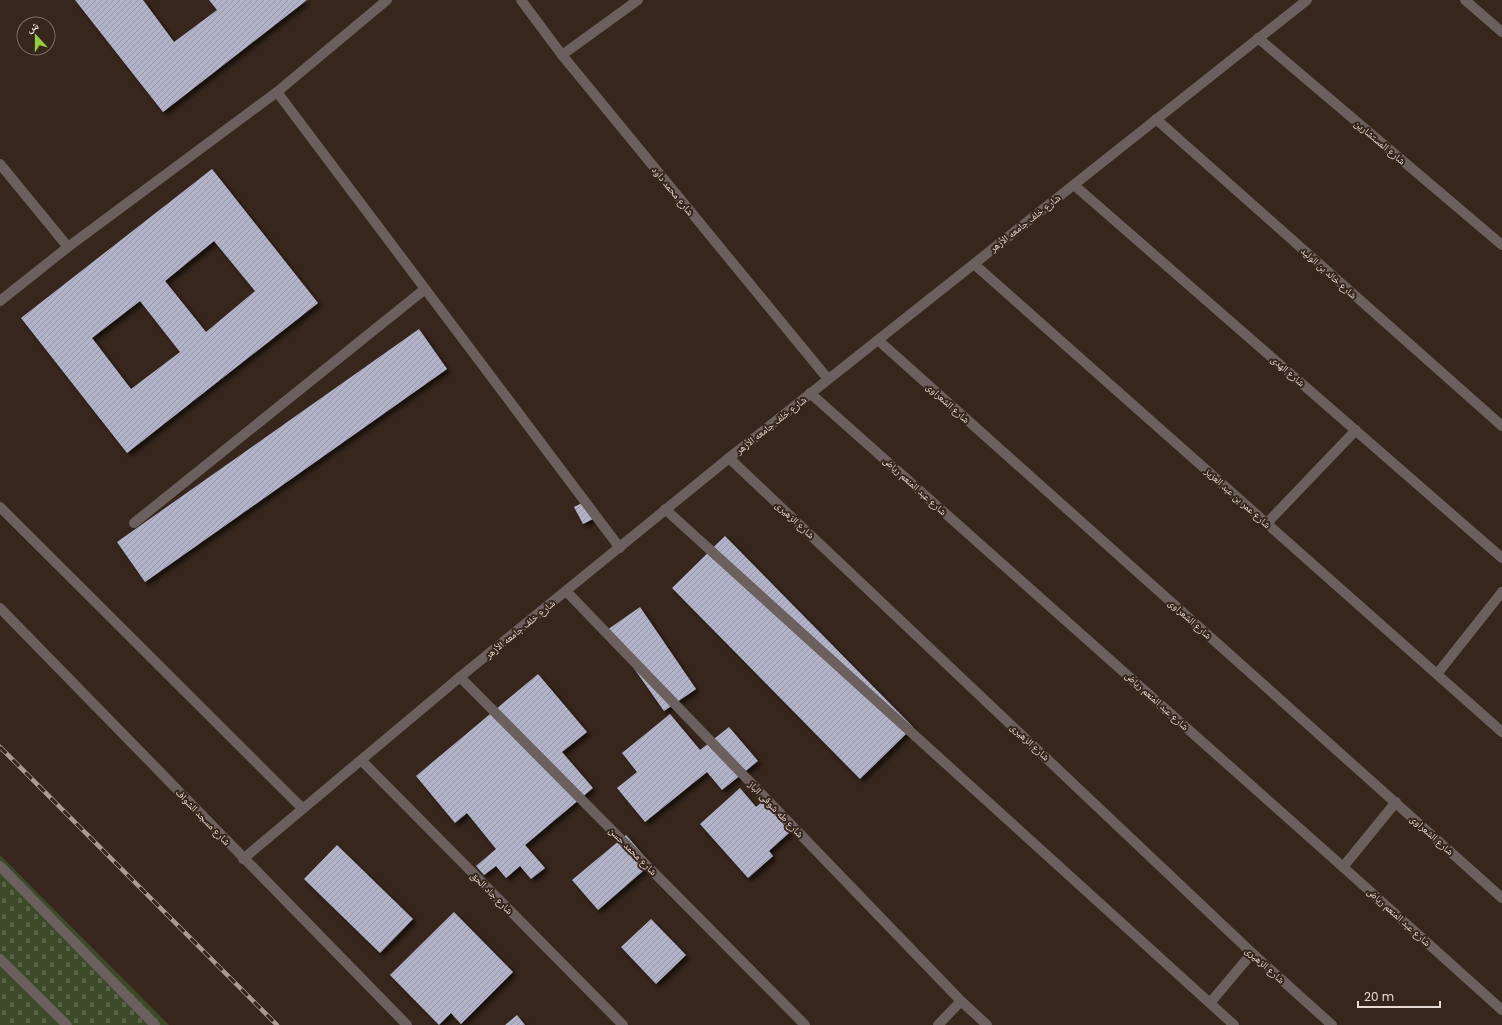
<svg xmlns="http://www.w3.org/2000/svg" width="1502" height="1025" viewBox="0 0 1502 1025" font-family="Poppins,'Noto Naskh Arabic',sans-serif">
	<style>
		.cemetery { fill: url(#cemetery-stones) }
		.building { fill: url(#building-hatch); fill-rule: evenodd; filter: url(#shadow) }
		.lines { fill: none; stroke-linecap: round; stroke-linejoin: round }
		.lane { stroke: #6b605e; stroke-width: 10 }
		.street { stroke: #6b605e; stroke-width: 10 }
		.rail-casing { stroke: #a99b93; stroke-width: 4.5 }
		.rail { stroke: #37261c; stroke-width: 3; stroke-dasharray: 9; stroke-linecap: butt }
		.labels { text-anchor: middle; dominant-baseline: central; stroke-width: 4; stroke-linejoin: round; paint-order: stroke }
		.street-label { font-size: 10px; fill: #e6dad3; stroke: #37261c }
	</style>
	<defs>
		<pattern id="cemetery-stones" width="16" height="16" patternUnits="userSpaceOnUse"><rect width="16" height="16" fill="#3c4a2a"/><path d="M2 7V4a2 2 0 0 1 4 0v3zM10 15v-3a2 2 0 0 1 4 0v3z" fill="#586448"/></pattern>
		<pattern id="building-hatch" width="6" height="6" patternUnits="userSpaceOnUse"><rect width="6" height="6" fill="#b2b2c8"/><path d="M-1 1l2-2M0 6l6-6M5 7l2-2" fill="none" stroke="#9796a6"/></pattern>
		<filter id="shadow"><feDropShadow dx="3.5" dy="3.5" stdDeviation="2" flood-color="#0009"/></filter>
	</defs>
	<rect width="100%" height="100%" fill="#37261c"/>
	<polygon class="cemetery" points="0,855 169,1025 0,1025"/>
	<g class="building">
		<polygon points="75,0 143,0 174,42 217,10 209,0 307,0 163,112"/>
		<path d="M212 169 318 303 127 453 21 318ZM214 241 255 291 206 332 165 281ZM140 301 180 352 131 389 92 338Z"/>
		<polygon points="419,329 447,369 145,582 117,542"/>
		<polygon points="584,502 593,519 583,524 574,507"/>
		<polygon points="725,536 913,727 860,779 672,588"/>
		<polygon points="640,607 696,689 664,711 607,630"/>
		<polygon points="538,674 587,732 562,752 593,788 525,845 545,868 531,879 520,866 506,878 496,866 484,875 476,866 496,849 467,813 455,823 416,776"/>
		<polygon points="670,714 700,750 729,727 758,761 722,790 707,772 645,822 617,788 637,772 622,753"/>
		<polygon points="740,788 756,807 763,801 790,832 769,851 773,856 748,878 700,824"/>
		<polygon points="626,835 651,864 598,910 572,880"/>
		<polygon points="337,845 413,919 380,953 304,879"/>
		<polygon points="454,912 513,972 461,1024 451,1013 439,1025 390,975"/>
		<polygon points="651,919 686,955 656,984 621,947"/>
		<polygon points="517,1015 525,1025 505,1025"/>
	</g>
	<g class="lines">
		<g class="lane">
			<polyline points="277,92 620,548"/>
			<polyline points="0,164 68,247"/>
			<polyline points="0,301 68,247 277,92 387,0"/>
			<polyline points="134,523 425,289"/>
		</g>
		<g class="street">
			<polyline points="521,0 562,55 828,379"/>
			<polyline points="1465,0 1502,32"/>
			<polyline points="1258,38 1502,245"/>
			<polyline points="562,55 638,0"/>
			<polyline points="1156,119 1502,426"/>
			<polyline points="1074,185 1502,558"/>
			<polyline points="974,264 1502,732"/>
			<polyline points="878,340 1502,898"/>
			<polyline points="810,393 1343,867 1502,1010"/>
			<polyline points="729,458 1252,953 1332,1025"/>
			<polyline points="0,507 302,808"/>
			<polyline points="665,509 1234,1025"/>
			<polyline points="1267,523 1356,430"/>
			<polyline points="566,591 961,1001 987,1025"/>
			<polyline points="0,608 407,1025"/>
			<polyline points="1437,674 1502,592"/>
			<polyline points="460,677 805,1025"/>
			<polyline points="362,761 623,1025"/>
			<polyline points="243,859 460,677 729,458 1307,0"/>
			<polyline points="0,866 155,1025"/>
			<polyline points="1343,867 1396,802"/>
			<polyline points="0,959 67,1025"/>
			<polyline points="1210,1003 1252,953"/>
			<polyline points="938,1025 961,1001"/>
		</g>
		<defs>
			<polyline id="rail" points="0,747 277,1025"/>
		</defs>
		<use href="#rail" class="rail-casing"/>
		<use href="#rail" class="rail"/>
	</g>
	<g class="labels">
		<g class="street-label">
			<text transform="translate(1380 142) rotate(40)">شارع المستشارين</text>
			<text transform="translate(673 191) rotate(51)">شارع محمد داود</text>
			<text transform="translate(1025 223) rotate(-38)">شارع خلف جامعه الأزهر</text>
			<text transform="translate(1329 273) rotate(42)">شارع خالد بن الوليد</text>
			<text transform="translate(1288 371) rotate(41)">شارع الهدى</text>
			<text transform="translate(948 403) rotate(42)">شارع الشعراوى</text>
			<text transform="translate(771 425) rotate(-38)">شارع خلف جامعه الأزهر</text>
			<text transform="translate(915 486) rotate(42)">شارع عبد المنعم رياض</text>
			<text transform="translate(1238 498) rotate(42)">شارع عمر بن عبد العزيز</text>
			<text transform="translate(795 520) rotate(43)">شارع الزهيرى</text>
			<text transform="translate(1190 619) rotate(42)">شارع الشعراوى</text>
			<text transform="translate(520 629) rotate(-39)">شارع خلف جامعه الأزهر</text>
			<text transform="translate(1157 701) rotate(42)">شارع عبد المنعم رياض</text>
			<text transform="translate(1030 742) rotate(43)">شارع الزهيرى</text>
			<text transform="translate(776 809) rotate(46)">شارع طه شوقى الباز</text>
			<text transform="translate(203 817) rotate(46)">شارع مسجد الشواف</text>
			<text transform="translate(1432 835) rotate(42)">شارع الشعراوى</text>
			<text transform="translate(633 851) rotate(45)">شارع محمد حسن</text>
			<text transform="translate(492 893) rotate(45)">شارع جاد الحق</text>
			<text transform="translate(1399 917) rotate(42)">شارع عبد المنعم رياض</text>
			<text transform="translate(1265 965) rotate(42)">شارع الزهيرى</text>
		</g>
	</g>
	<g transform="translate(36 36) rotate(339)"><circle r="19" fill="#37261c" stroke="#7d6e65"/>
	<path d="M0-3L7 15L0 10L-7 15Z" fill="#93cd3e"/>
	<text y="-6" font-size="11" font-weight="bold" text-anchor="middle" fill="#e6dad3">ش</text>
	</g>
	<path d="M1358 1001v6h82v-6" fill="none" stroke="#e6dad3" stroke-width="2"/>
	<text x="1364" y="1001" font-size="12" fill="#e6dad3" stroke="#37261c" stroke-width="3" paint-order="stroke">20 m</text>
</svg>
